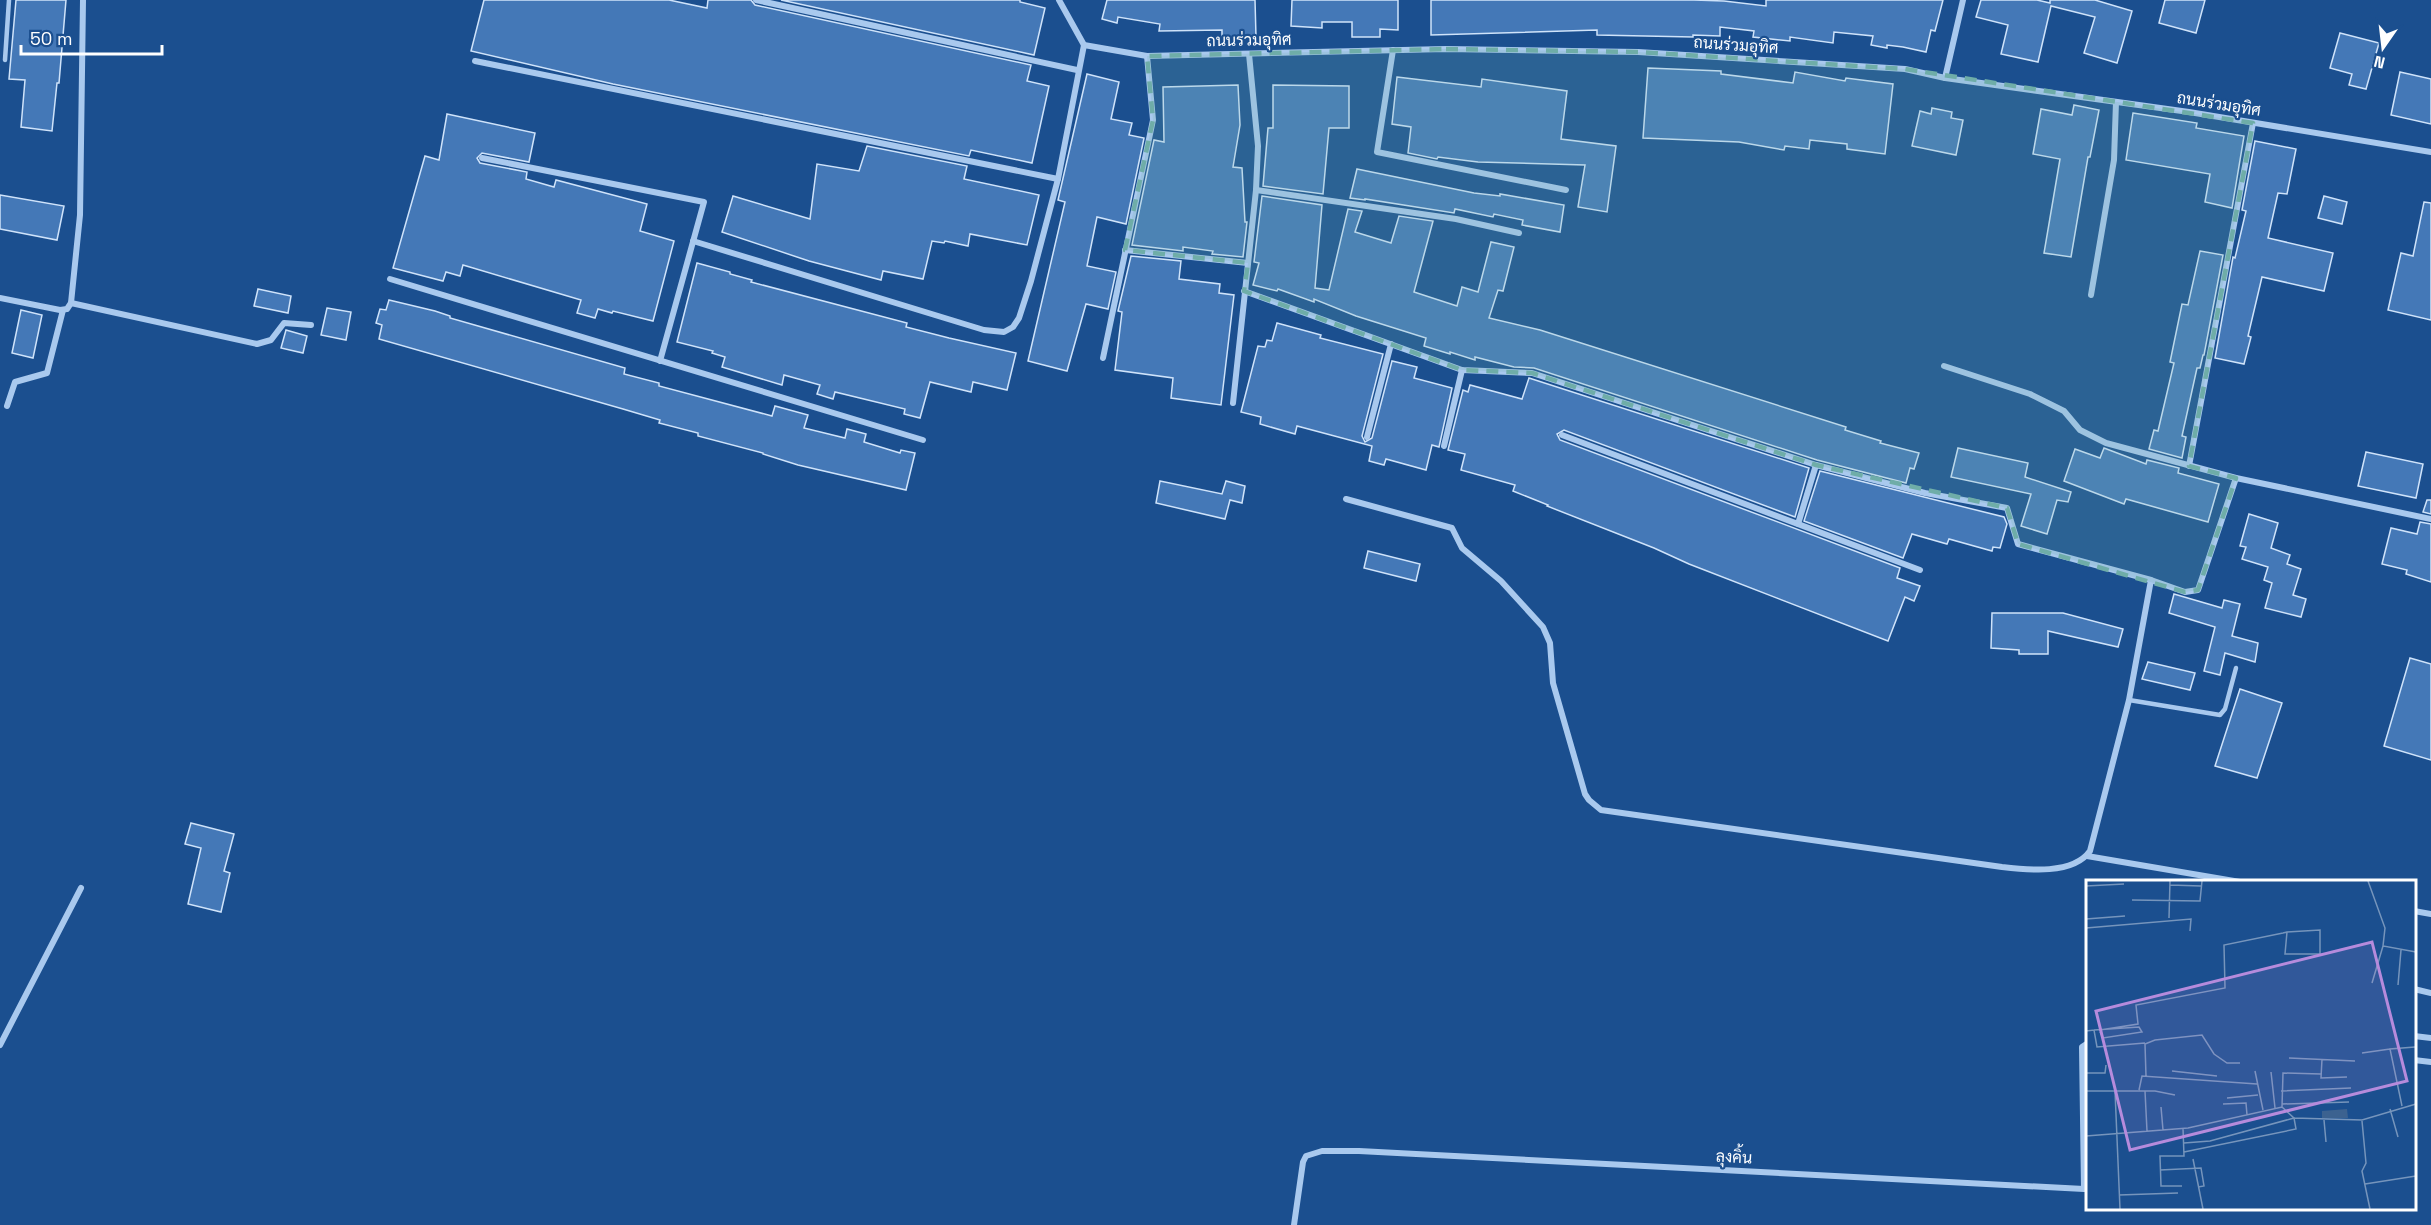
<svg xmlns="http://www.w3.org/2000/svg" width="2431" height="1225" viewBox="0 0 2431 1225" font-family="'Space Grotesk',Sarabun,sans-serif">
	<style>
		.building { fill: #4478b7; stroke: #cfe3fa; stroke-width: 1.5 }
		.lines { fill: none; stroke-linecap: round; stroke-linejoin: round }
		.service { stroke: #a9c9ee; stroke-width: 4.5 }
		.minor { stroke: #a9c9ee; stroke-width: 6 }
		.marked { fill: #6fada8; fill-opacity: 0.2; stroke: #6fada8; stroke-width: 4.5; stroke-dasharray: 12 8; stroke-linejoin: round }
		.labels { text-anchor: middle; dominant-baseline: central; stroke-width: 4.5; stroke-linejoin: round; paint-order: stroke }
		.street-label { font-size: 16px; fill: #fff; stroke: #1b4f8f }
		.inset-road { fill: none; stroke: #7695bc; stroke-width: 1.5 }
		.view { fill: #b68bdc; fill-opacity: 0.15; stroke: #b68bdc; stroke-width: 3 }
		.inset-edge { fill: none; stroke: #fff; stroke-width: 3 }
	</style>
	<rect width="100%" height="100%" fill="#1b4f8f"/>
	<g class="building">
		<polygon points="16,0 66,0 59,83 57,83 52,131 21,127 25,80 9,79"/>
		<polygon points="484,0 669,0 707,8 708,0 751,0 755,5 1031,65 1027,81 1049,86 1032,163 971,150 969,156 613,84 471,51"/>
		<polygon points="781,0 1020,0 1020,2 1045,8 1034,55"/>
		<polygon points="1107,0 1255,0 1256,37 1222,38 1222,30 1159,31 1160,24 1118,17 1117,23 1102,19"/>
		<polygon points="1292,0 1398,0 1398,30 1380,29 1380,37 1352,37 1352,22 1322,22 1322,28 1291,26"/>
		<polygon points="1431,0 1694,0 1724,1 1766,6 1766,0 1943,0 1935,31 1931,30 1926,52 1903,47 1887,45 1887,48 1871,45 1873,36 1834,32 1833,43 1790,37 1790,41 1753,37 1754,31 1720,27 1720,36 1693,35 1693,37 1597,35 1597,30 1431,35"/>
		<polygon points="1981,0 2037,0 2050,3 2050,0 2095,0 2132,11 2117,63 2084,53 2095,17 2051,6 2038,62 2001,54 2008,25 1976,17"/>
		<polygon points="2165,0 2205,0 2196,33 2159,23"/>
		<polygon points="2340,33 2379,43 2366,89 2349,85 2352,74 2330,68"/>
		<polygon points="1648,68 1721,71 1721,74 1793,83 1795,72 1845,81 1846,78 1893,84 1885,154 1847,149 1847,144 1810,140 1809,149 1785,146 1784,150 1739,142 1643,138"/>
		<polygon points="2400,72 2431,79 2431,124 2391,115"/>
		<polygon points="1087,74 1119,82 1111,119 1132,123 1129,135 1144,138 1126,224 1097,217 1087,266 1116,272 1108,309 1086,304 1067,371 1028,361 1065,202 1058,200"/>
		<polygon points="1397,77 1481,87 1482,79 1567,91 1561,139 1616,146 1607,212 1578,207 1585,165 1478,162 1438,157 1437,159 1408,153 1411,127 1392,124"/>
		<polygon points="1238,85 1240,125 1233,167 1242,168 1245,222 1247,222 1243,257 1212,254 1213,251 1183,247 1183,251 1132,245 1154,140 1164,142 1163,87"/>
		<polygon points="1273,85 1349,86 1349,128 1329,128 1323,194 1263,186 1268,128 1273,128"/>
		<polygon points="2074,105 2099,110 2090,157 2088,157 2071,257 2044,253 2060,159 2033,154 2041,109 2072,115"/>
		<polygon points="1932,108 1952,112 1951,118 1963,120 1956,155 1912,146 1920,111 1931,114"/>
		<polygon points="2133,113 2197,123 2196,128 2244,136 2232,208 2205,202 2210,174 2126,160"/>
		<polygon points="447,114 535,133 529,162 482,153 477,158 480,163 527,172 526,179 554,187 556,180 647,204 640,231 674,241 653,321 613,311 612,313 598,309 595,318 577,313 581,300 463,265 460,276 446,272 443,281 393,268 425,156 439,160"/>
		<polygon points="2255,141 2296,149 2287,194 2278,193 2268,238 2333,253 2324,291 2262,277 2248,336 2251,337 2244,364 2215,358 2233,257 2235,258 2246,211 2242,210"/>
		<polygon points="867,146 967,166 964,179 1039,195 1027,245 970,234 968,246 945,241 944,243 932,241 923,279 883,271 881,280 809,261 722,232 733,196 810,219 817,164 859,171"/>
		<polygon points="1357,169 1474,193 1500,196 1500,194 1564,205 1560,232 1522,225 1523,220 1494,214 1493,217 1455,209 1454,213 1365,199 1365,200 1350,198"/>
		<polygon points="0,195 64,206 57,240 0,229"/>
		<polygon points="1262,196 1322,205 1315,288 1329,290 1348,209 1362,211 1355,232 1391,243 1399,216 1433,221 1414,292 1457,306 1462,287 1478,292 1491,242 1514,247 1503,291 1498,290 1489,318 1540,330 1846,427 1845,430 1881,441 1880,443 1919,453 1914,469 1910,468 1906,483 1817,460 1534,368 1514,367 1475,357 1475,360 1450,352 1450,354 1424,346 1426,338 1356,316 1314,299 1314,302 1278,289 1277,291 1253,285 1259,263 1254,262"/>
		<polygon points="2324,196 2347,202 2342,224 2318,218"/>
		<polygon points="2424,202 2431,203 2431,320 2388,310 2401,253 2413,256"/>
		<polygon points="2200,251 2223,255 2204,355 2203,355 2200,368 2197,368 2182,436 2186,437 2182,458 2149,449 2154,430 2158,431 2174,363 2170,362 2182,304 2188,305"/>
		<polygon points="1131,256 1181,261 1179,279 1220,284 1219,293 1234,295 1221,405 1171,398 1173,378 1115,370 1122,312 1118,311"/>
		<polygon points="697,263 730,272 730,274 752,280 751,282 907,323 906,327 949,338 1016,353 1007,390 973,382 971,392 930,382 920,418 904,414 905,409 835,392 833,399 817,394 820,385 784,375 782,385 722,367 725,357 712,353 713,351 677,342"/>
		<polygon points="258,289 291,296 288,313 254,306"/>
		<polygon points="389,300 435,311 450,316 450,318 625,368 624,374 659,383 659,386 772,416 775,406 808,415 804,428 845,438 847,429 866,434 864,442 900,453 901,450 915,453 906,490 798,465 763,454 763,453 698,436 698,433 659,423 660,420 623,409 379,339 382,325 376,323 380,309 386,310"/>
		<polygon points="327,308 351,312 346,340 321,335"/>
		<polygon points="21,310 42,315 33,358 12,353"/>
		<polygon points="1277,323 1321,335 1320,338 1383,354 1362,436 1365,442 1372,438 1392,361 1417,367 1414,378 1452,388 1439,447 1432,445 1426,470 1386,459 1384,465 1369,461 1372,446 1297,426 1295,434 1260,424 1261,417 1241,412 1258,346 1265,347 1267,340 1272,341"/>
		<polygon points="286,330 307,336 303,353 281,348"/>
		<polygon points="1529,378 1809,468 1795,517 1564,430 1557,434 1560,440 1900,568 1897,578 1920,586 1914,601 1905,597 1888,641 1689,564 1654,548 1547,506 1548,505 1513,491 1515,485 1461,470 1465,454 1448,450 1463,390 1468,392 1470,385 1522,399"/>
		<polygon points="1958,448 2028,463 2025,477 2071,492 2068,502 2057,500 2047,534 2021,526 2031,494 1951,477"/>
		<polygon points="2104,448 2146,464 2147,460 2179,468 2178,473 2219,484 2208,522 2126,499 2124,504 2064,481 2075,449 2100,458"/>
		<polygon points="2366,452 2423,464 2416,498 2358,486"/>
		<polygon points="1820,471 2004,517 2007,524 2000,548 1993,547 1992,551 1949,539 1947,544 1912,534 1903,558 1804,521"/>
		<polygon points="1160,481 1222,494 1226,481 1245,486 1242,503 1230,500 1225,519 1156,503"/>
		<polygon points="2427,500 2431,500 2431,514 2423,512"/>
		<polygon points="2249,514 2278,523 2271,548 2290,555 2287,564 2301,569 2293,595 2306,599 2301,617 2265,608 2272,583 2264,580 2268,567 2242,559 2246,547 2240,546"/>
		<polygon points="2420,522 2431,524 2431,582 2406,574 2407,570 2382,564 2391,528 2417,534"/>
		<polygon points="1368,551 1420,564 1416,581 1364,568"/>
		<polygon points="2174,594 2222,608 2224,600 2240,604 2232,636 2258,643 2255,662 2225,653 2220,675 2204,671 2215,627 2169,613"/>
		<polygon points="1992,613 2063,613 2123,629 2118,647 2048,631 2048,654 2019,654 2019,650 1991,648"/>
		<polygon points="2410,658 2431,664 2431,760 2384,746"/>
		<polygon points="2148,662 2195,673 2190,690 2142,679"/>
		<polygon points="2240,689 2282,703 2257,778 2215,766"/>
		<polygon points="191,823 234,834 224,871 230,873 221,912 188,904 201,848 185,844"/>
	</g>
	<g class="lines">
		<g class="service">
			<polyline points="5,60 9,0"/>
			<polyline points="2129,700 2220,715 2225,709 2236,668"/>
		</g>
		<g class="minor">
			<polyline points="756,0 1077,70"/>
			<polyline points="1059,0 1084,45 1147,56 1446,49 1638,52 1905,69 1945,78 2189,112 2431,152"/>
			<polyline points="1393,50 1377,152 1566,190"/>
			<polyline points="475,61 1058,179"/>
			<polyline points="1945,78 1963,0"/>
			<polyline points="482,158 704,202 660,361"/>
			<polyline points="1256,190 1456,219 1519,233"/>
			<polyline points="693,241 984,330 1004,332 1013,327 1019,318 1031,281 1058,179 1084,45"/>
			<polyline points="1125,250 1248,263"/>
			<polyline points="390,279 923,440"/>
			<polyline points="1244,291 1462,370 1532,373 1816,465 1925,493 2007,508 2018,544 2151,580 2185,592 2198,590 2236,478"/>
			<polyline points="2091,295 2114,160 2116,102"/>
			<polyline points="0,298 60,310 67,309 71,303 80,215 83,0"/>
			<polyline points="71,303 257,344 271,340 284,323 311,325"/>
			<polyline points="1103,358 1153,120 1147,56"/>
			<polyline points="1944,366 2030,394 2064,411 2080,430 2106,443 2236,478 2431,519"/>
			<polyline points="1233,403 1256,190 1258,146 1249,54"/>
			<polyline points="7,406 15,382 47,373 63,310"/>
			<polyline points="1562,435 1920,570"/>
			<polyline points="1367,437 1391,344"/>
			<polyline points="1444,446 1462,370"/>
			<polyline points="2189,466 2253,123"/>
			<path d="M1346 499 1452 528 1462 548 1501 581 1543 627 1550 643 1553 683 1585 794 1589 800 1601 810 2002 867C2028 870 2073 875 2090 851L2129 700 2151 580"/>
			<polyline points="1798,524 1816,465"/>
			<polyline points="2087,856 2240,882"/>
			<polyline points="2414,911 2431,914"/>
			<polyline points="2414,989 2431,993"/>
			<polyline points="2414,1036 2431,1038"/>
			<polyline points="0,1045 81,888"/>
			<polyline points="2414,1060 2431,1062"/>
			<polyline points="1294,1225 1303,1162 1306,1156 1322,1151 1359,1151 2084,1189 2082,1047 2088,1043"/>
		</g>
	</g>
	<path class="marked" d="M1446 49 1638 52 1905 69 2253 123 2189 466 2236 478 2198 590 2185 592 2018 544 2007 508 1816 465 1532 373 1462 370 1244 291 1248 263 1125 250 1153 120 1147 56Z"/>
	<g class="labels">
		<g class="street-label">
			<text transform="translate(1249 40) rotate(-1)">ถนนร่วมอุทิศ</text>
			<text transform="translate(1736 45) rotate(4)">ถนนร่วมอุทิศ</text>
			<text transform="translate(2219 104) rotate(9)">ถนนร่วมอุทิศ</text>
			<text transform="translate(1734 1157) rotate(3)">ลุงคิ้น</text>
		</g>
	</g>
	<g transform="translate(2086 880)">
		<rect width="330" height="330" fill="#1b4f8f"/>
		<path d="M261 229 262 238H236V231Z" fill="#3c6290"/>
		<path class="inset-road" d="M282 1 299 48 297 66 330 72M84 5 115 6M0 6 38 4M46 20 114 21 116 1M83 38 84 1M0 39 39 36M0 48 105 39 104 51M286 103 297 66M312 105 315 70M8 150 53 147 56 152 17 158 14 152M14 150 52 144 50 125 139 108 138 65 197 53 201 52 234 50V74H199L201 52M0 151 8 150 11 167 59 163M276 173 304 169M203 178 269 181M236 179 235 198 261 197M86 191 131 196M169 191 177 230M185 192 189 228M0 193H19L20 185M60 196 59 164 69 160 116 155 128 174 141 183H154M53 210 56 196 171 204M0 211H69L89 215M29 211 34 329M59 211 61 251M195 211 265 208M141 218 172 215M137 224 160 223 161 235M196 224 263 222M316 226 304 169 329 167M75 227 77 250M196 227 197 193 235 194M304 229 312 257M238 240 240 262M276 241 280 283 276 291 284 329M0 256 102 248 196 227 208 238 276 240 330 224M98 263 124 261 208 238 210 249 98 272M107 279 117 329M74 290 115 288 118 306 112 307M279 304 330 296M96 306H75L74 276H98L97 248M33 315 92 313"/>
		<path class="view" d="M286 62 321 201 44 270 10 131Z"/>
		<rect width="330" height="330" class="inset-edge"/>
	</g>
	<g transform="translate(2383 48) rotate(194)" stroke="#1b4f8f" stroke-width="4.5" paint-order="stroke">
	<path d="M0-4.5L10 22L0 15L-10 22Z" fill="#ffffff"/>
	<text y="-9" font-size="16" font-weight="bold" text-anchor="middle" fill="#ffffff">N</text>
	</g>
	<path d="M21 45v9h141v-9" fill="none" stroke="#ffffff" stroke-width="3"/>
	<text x="30" y="45" font-size="18" fill="#ffffff" stroke="#1b4f8f" stroke-width="4.5" paint-order="stroke">50 m</text>
</svg>
